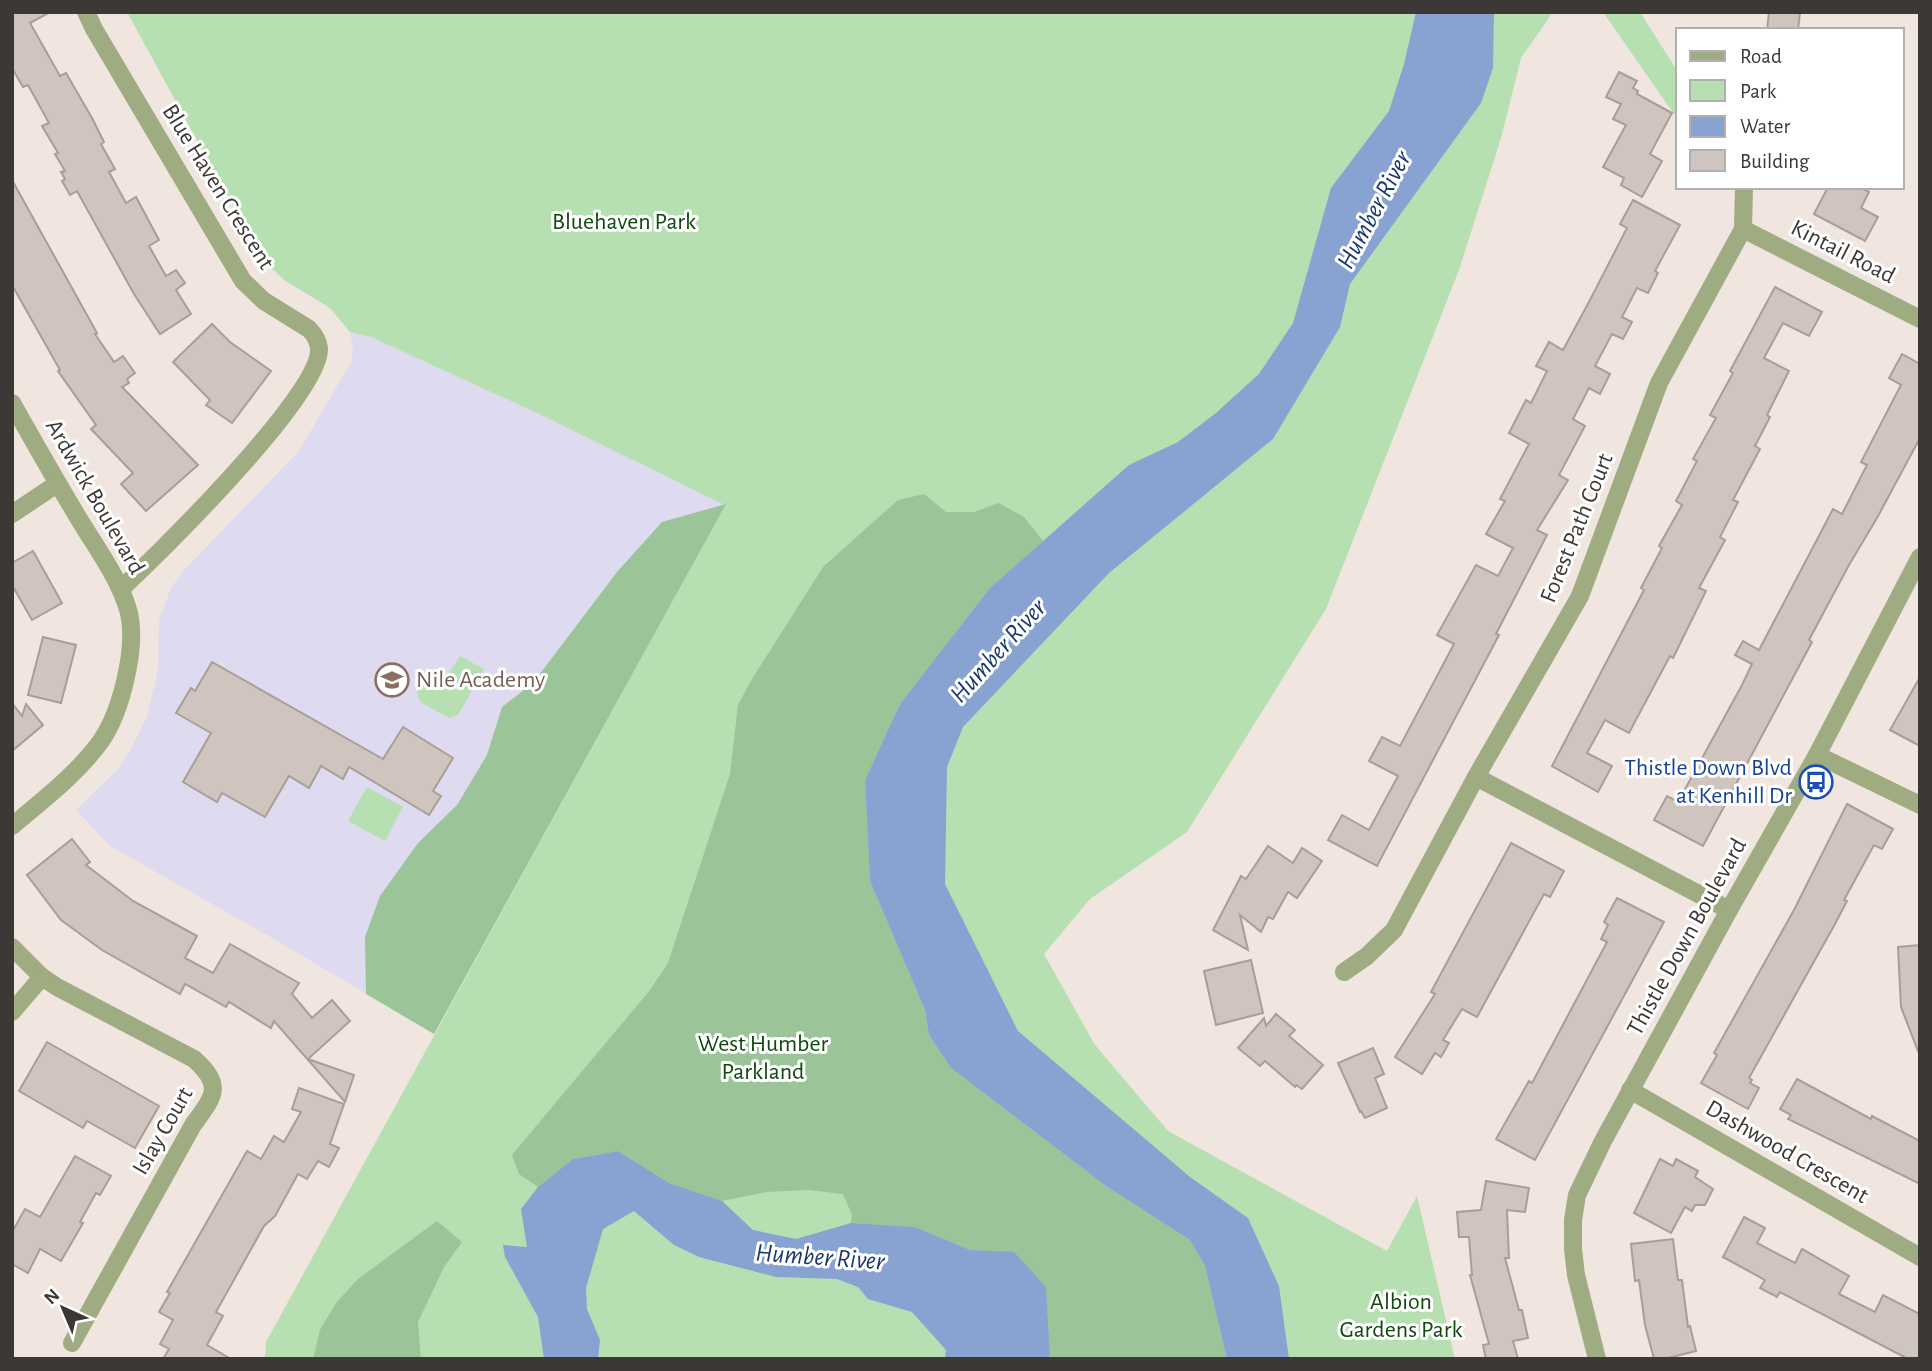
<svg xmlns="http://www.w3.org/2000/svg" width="1932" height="1371" viewBox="0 0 1932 1371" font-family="'Alegreya Sans',sans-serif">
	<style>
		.education { fill: #dedbf1 }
		.green { fill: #b6dfb2 }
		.forest { fill: #9bc498 }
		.water { fill: #88a2d2 }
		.building { fill: #cfc5be; stroke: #a89e98; stroke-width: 2 }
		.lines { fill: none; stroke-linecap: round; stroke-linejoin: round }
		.street { stroke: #9fac81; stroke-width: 18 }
		.labels { text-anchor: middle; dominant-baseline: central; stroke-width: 6; stroke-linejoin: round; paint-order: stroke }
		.street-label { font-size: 24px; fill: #3c3836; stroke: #fff }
		.park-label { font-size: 24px; fill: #0e490e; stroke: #fff }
		.education-label { font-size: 24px; fill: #785e54; stroke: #fff; text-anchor: start }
		.transit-label { font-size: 24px; fill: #164399; stroke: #fff; text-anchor: end }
		.water-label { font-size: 26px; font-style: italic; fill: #193770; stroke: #fff }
	</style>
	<rect width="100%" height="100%" fill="#f0e6df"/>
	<polygon class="education" points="350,332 371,337 541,415 726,504 434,1034 272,938 110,846 76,810 117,770 129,752 147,717 158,669 159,620 171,588 184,570 299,451 351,362 353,349"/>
	<g class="green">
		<polygon points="127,12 1553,12 1521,58 1501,138 1459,270 1326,609 1187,832 1090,899 1044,954 1095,1045 1168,1131 1387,1251 1417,1196 1455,1359 265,1359 266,1342 725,505 541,415 371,337 350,332 330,308 284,280 262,259"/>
		<polygon points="1603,12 1640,12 1678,72 1678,120"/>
		<polygon points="460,656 484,669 458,715 449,718 420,702 417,693 429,672 439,670 448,675"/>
		<polygon points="367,787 403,807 385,841 348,821"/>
	</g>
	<g class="forest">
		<polygon points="924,494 946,512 974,512 999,503 1024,517 1043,541 990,588 900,704 865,780 870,881 925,1010 929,1035 951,1068 1106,1186 1190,1240 1205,1266 1227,1359 1048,1359 1050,1352 1046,1287 1014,1253 970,1250 915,1227 851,1223 852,1215 843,1194 808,1190 766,1192 722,1201 669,1183 618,1151 573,1159 538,1187 519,1174 512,1155 650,990 668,963 730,774 738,705 752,679 823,567 898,500"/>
		<polygon points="726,504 434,1034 366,994 365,937 380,896 418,843 457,805 487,755 502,707 533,683 617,572 662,522"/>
		<polygon points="437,1221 462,1242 444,1267 418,1322 421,1359 313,1359 320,1330 336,1303 358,1279"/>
	</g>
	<g class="water">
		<polygon points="1416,12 1494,12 1493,68 1481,103 1350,284 1340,327 1273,439 1109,573 963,727 947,767 945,884 1018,1031 1190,1177 1248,1218 1279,1286 1289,1359 1227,1359 1205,1266 1190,1240 1106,1186 951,1068 929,1035 925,1010 870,881 865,780 900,704 990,588 1129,465 1178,442 1216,413 1259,374 1293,323 1331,188 1389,111 1404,64"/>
		<polygon points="618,1151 669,1183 722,1201 753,1230 796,1239 851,1223 915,1227 970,1250 1014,1252 1046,1287 1050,1353 1048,1359 945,1359 946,1350 912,1312 868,1299 858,1287 837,1279 776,1277 699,1257 674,1245 634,1211 603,1229 586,1288 587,1309 600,1340 598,1359 544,1359 538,1317 505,1257 503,1245 527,1247 521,1209 538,1187 573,1159"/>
	</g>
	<g class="building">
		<polygon points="12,12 50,12 30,23 60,76 66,73 92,118 104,142 101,144 115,169 109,172 126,203 136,197 159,240 149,246 166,276 176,270 185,283 176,290 191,314 160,334 134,294 77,191 70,195 62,181 65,179 61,172 65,171 55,154 58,153 42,126 49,123 28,85 23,87 12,68"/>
		<polygon points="1769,12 1800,12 1798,30 1767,30"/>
		<polygon points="1619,72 1637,81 1633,88 1638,91 1637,94 1672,113 1650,154 1662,161 1642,197 1621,185 1624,178 1603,167 1626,125 1613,119 1621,104 1606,97"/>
		<polygon points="12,180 97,333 95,334 114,362 123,356 135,373 127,379 129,383 122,387 198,465 146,511 121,484 133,473 91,429 96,425 58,371 60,370 12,285"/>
		<polygon points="1828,187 1859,187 1869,192 1861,208 1878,217 1865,241 1814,214"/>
		<polygon points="1633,200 1680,225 1655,271 1658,273 1648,293 1637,288 1622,317 1632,322 1623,339 1612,334 1595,366 1610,374 1600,394 1589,388 1573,419 1585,426 1559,475 1568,480 1537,530 1547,535 1496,634 1499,635 1377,866 1328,840 1342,815 1369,830 1398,776 1369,761 1382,737 1400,746 1454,644 1437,635 1476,565 1498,576 1513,548 1486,534 1505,501 1500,499 1529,444 1509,433 1526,400 1531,403 1547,371 1536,366 1549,342 1563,350 1590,300 1627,228 1620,224"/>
		<polygon points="1775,287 1822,312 1809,336 1783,323 1764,358 1789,371 1767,415 1770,417 1755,446 1760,449 1733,500 1738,502 1720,537 1725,540 1699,588 1706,591 1673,658 1670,656 1629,733 1605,720 1587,753 1612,766 1598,792 1552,766 1644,590 1641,588 1662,548 1659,546 1682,505 1676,501 1697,461 1693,459 1716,418 1710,415 1733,373 1730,371"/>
		<polygon points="212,324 230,342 271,371 232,423 206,405 210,400 173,362"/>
		<polygon points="1902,354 1920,364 1920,438 1877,518 1849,565 1809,640 1812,642 1703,846 1654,820 1667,796 1678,802 1742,685 1752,664 1735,655 1743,641 1759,650 1833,509 1842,514 1867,465 1861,462 1901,385 1889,378"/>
		<polygon points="33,551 62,603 32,620 12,585 12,563"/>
		<polygon points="43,637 76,645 61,703 28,695"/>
		<polygon points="212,662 383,759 403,727 453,758 433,791 441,796 429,815 349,767 343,779 321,766 309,788 289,776 265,817 222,793 217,802 183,782 211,733 176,713 191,688 195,691"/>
		<polygon points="1920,677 1920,746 1890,730"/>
		<polygon points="12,703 22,716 26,704 43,725 12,751"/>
		<polygon points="1847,804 1893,829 1882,849 1874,845 1844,900 1847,901 1835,924 1749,1078 1752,1080 1750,1083 1759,1088 1748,1109 1701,1083 1717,1055 1714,1053 1794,910"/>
		<polygon points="72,839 90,862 86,865 133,901 197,936 185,958 213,973 230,944 299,983 292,994 312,1018 332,1000 350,1021 308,1059 354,1075 345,1102 274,1021 271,1028 229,1002 226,1007 185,984 180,994 102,950 61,920 27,875"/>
		<polygon points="1511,843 1564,871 1550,897 1544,894 1477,1017 1462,1009 1443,1040 1449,1043 1441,1057 1435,1053 1422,1074 1395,1057 1435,994 1431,992"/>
		<polygon points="1268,846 1293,863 1302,848 1322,861 1297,898 1288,892 1273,919 1268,917 1261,932 1240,915 1248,950 1213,930 1241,876 1246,879"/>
		<polygon points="1617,898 1664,922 1535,1160 1496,1139 1529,1081 1532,1083 1607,942 1601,939 1608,925 1604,922"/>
		<polygon points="1920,945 1920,1051 1918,1051 1901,1007 1898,947"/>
		<polygon points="1251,960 1263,1013 1216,1025 1204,971"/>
		<polygon points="1276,1014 1295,1030 1289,1036 1323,1065 1302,1089 1296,1085 1295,1087 1265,1061 1260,1066 1238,1048 1264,1018 1266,1026"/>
		<polygon points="47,1042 159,1106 135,1148 87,1121 83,1128 19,1091"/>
		<polygon points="1373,1048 1384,1074 1375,1078 1387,1108 1365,1118 1361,1111 1360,1112 1338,1063"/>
		<polygon points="1797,1079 1871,1119 1872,1116 1920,1141 1920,1184 1788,1119 1791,1115 1780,1109"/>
		<polygon points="299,1088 344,1104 330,1144 339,1148 329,1167 318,1161 307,1179 298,1174 275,1216 264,1226 216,1312 223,1316 207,1345 231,1359 163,1359 169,1349 160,1344 173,1320 159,1312 170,1293 167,1292 247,1151 261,1159 274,1136 284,1142 301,1112 292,1109"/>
		<polygon points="75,1156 111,1176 100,1195 96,1193 80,1222 83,1223 61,1261 40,1249 28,1273 12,1264 12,1232 25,1209 40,1217"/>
		<polygon points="1660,1159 1673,1166 1676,1159 1698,1171 1695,1177 1713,1189 1705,1205 1695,1205 1692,1211 1685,1207 1671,1233 1634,1213"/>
		<polygon points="1486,1181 1529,1188 1525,1212 1507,1210 1509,1258 1505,1258 1519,1310 1522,1310 1528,1338 1513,1341 1518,1359 1486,1359 1483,1345 1489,1344 1470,1275 1472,1275 1469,1237 1459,1237 1457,1212 1481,1210"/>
		<polygon points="1744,1217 1765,1228 1757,1243 1795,1263 1802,1249 1849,1276 1839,1294 1875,1312 1883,1295 1920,1314 1920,1359 1908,1359 1780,1292 1777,1297 1760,1288 1765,1280 1723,1257"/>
		<polygon points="1673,1239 1678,1280 1682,1280 1688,1327 1690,1326 1696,1351 1664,1359 1654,1359 1645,1325 1639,1280 1635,1281 1631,1244"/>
	</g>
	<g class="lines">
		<g class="street">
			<path d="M86 12 94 29 243 281 264 301 309 329C314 334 318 340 319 348 323 393 158 554 121 589"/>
			<polyline points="1743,229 1920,319"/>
			<path d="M12 403C34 442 56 481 79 519 97 549 120 579 129 613 137 648 121 712 101 741 77 774 43 800 12 826"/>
			<polyline points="12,514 57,484"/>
			<polyline points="1817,755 1920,805"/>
			<polyline points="1476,777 1729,910"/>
			<path d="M12 947 42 977 57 987 194 1059C224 1086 214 1096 193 1125L72 1343"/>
			<polyline points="1344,972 1367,956 1394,930 1476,777 1580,596 1659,383 1743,229 1744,187"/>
			<polyline points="12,1012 42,977"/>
			<polyline points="1630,1090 1920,1257"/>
			<polyline points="1597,1359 1576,1275 1573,1249 1573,1220 1577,1195 1603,1141 1729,910 1817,755 1920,557"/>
		</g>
	</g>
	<defs>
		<symbol id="school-ring" viewBox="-11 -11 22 22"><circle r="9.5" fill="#fff" stroke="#8d6e63" stroke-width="1.5"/><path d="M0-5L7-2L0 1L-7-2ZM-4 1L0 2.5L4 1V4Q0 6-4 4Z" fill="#8d6e63"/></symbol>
		<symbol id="bus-ring" viewBox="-11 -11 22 22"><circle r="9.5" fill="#fff" stroke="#1a4fb4" stroke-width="1.5"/><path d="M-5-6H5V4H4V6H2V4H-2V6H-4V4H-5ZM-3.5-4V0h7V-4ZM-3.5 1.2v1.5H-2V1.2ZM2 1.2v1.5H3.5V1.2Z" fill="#1a4fb4"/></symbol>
	</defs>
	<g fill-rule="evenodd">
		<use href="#school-ring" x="373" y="661" width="38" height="38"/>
		<use href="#bus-ring" x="1797" y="763" width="38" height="38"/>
	</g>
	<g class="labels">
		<g class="street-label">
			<text transform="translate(218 187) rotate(58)">Blue Haven Crescent</text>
			<text transform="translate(1843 252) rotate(27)">Kintail Road</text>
			<text transform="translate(95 497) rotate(60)">Ardwick Boulevard</text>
			<text transform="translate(1577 528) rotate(-68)">Forest Path Court</text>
			<text transform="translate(1687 937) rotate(-61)">Thistle Down Boulevard</text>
			<text transform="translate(163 1131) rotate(-60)">Islay Court</text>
			<text transform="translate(1787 1152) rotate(30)">Dashwood Crescent</text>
		</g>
		<g class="park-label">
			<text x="624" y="222">Bluehaven Park</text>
			<text x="763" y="1044">West Humber<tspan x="763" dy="28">Parkland</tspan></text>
			<text x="1401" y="1302">Albion<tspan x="1401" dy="28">Gardens Park</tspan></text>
		</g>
		<g class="education-label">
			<text x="416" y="680">Nile Academy</text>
		</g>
		<g class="transit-label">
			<text x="1792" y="768">Thistle Down Blvd<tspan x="1792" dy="28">at Kenhill Dr</tspan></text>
		</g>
		<g class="water-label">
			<text transform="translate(1374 210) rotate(-62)">Humber River</text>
			<text transform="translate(998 651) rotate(-48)">Humber River</text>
			<text transform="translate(820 1257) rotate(4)">Humber River</text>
		</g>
	</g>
	<rect width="1932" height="1371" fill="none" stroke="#3c3836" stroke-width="28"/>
	<rect x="1676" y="28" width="228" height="161" fill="#ffffff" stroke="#b1afaf" stroke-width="2"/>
	<rect x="1690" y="51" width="35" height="10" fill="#9fac81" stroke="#b1afaf" stroke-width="2"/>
	<text x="1740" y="63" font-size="21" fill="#3c3836">Road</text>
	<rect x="1690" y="80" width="35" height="21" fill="#b6dfb2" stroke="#b1afaf" stroke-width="2"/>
	<text x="1740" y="98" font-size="21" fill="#3c3836">Park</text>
	<rect x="1690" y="116" width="35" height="21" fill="#88a2d2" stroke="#b1afaf" stroke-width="2"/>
	<text x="1740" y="133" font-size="21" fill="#3c3836">Water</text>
	<rect x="1690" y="150" width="35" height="21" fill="#cfc5be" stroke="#b1afaf" stroke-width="2"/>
	<text x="1740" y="168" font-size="21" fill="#3c3836">Building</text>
	<g transform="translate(63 1308) rotate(316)" stroke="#ffffff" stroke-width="5" paint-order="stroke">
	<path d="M0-5L12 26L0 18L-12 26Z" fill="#3c3836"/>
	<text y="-10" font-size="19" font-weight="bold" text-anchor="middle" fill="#3c3836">N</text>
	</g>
</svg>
